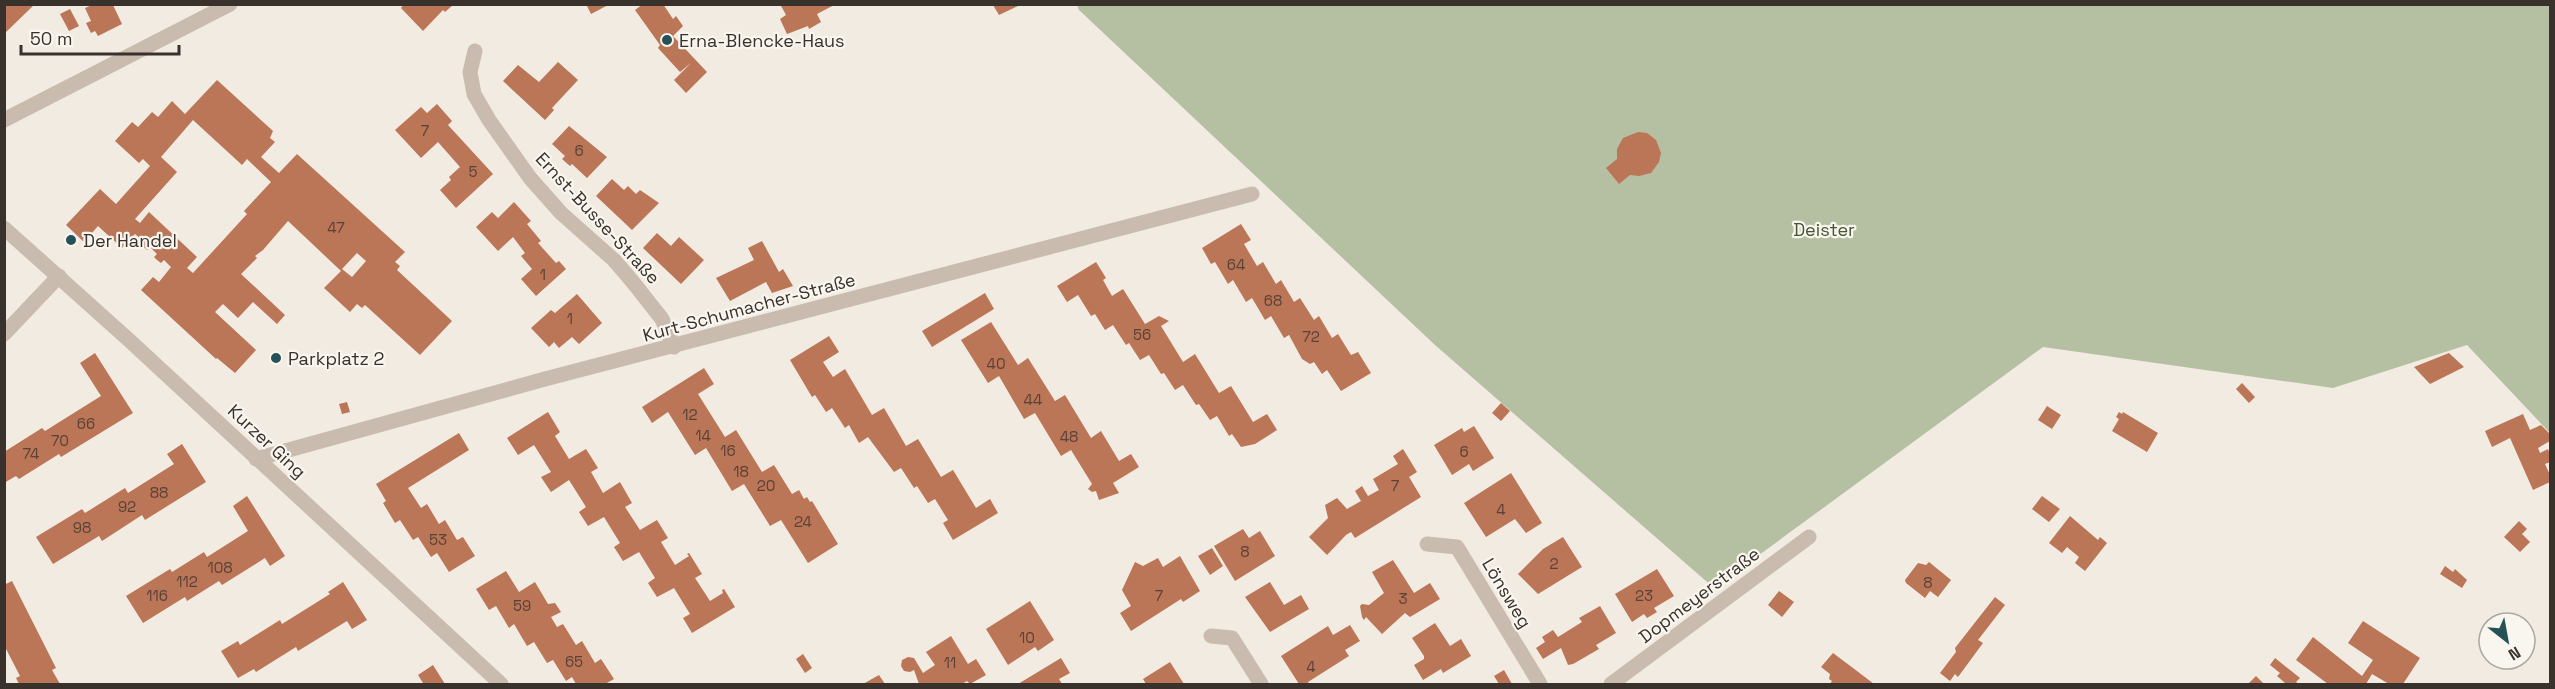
<svg xmlns="http://www.w3.org/2000/svg" width="2555" height="689" viewBox="0 0 2555 689" font-family="'Space Grotesk',sans-serif">
	<style>
		.green { fill: #b5c0a3 }
		.building { fill: #bb7557; fill-rule: evenodd }
		.lines { fill: none; stroke-linecap: round; stroke-linejoin: round }
		.street { stroke: #c9bcaf; stroke-width: 15 }
		.poi-dot { fill: #255157; stroke: #f9f5ef; stroke-width: 2 }
		.labels { text-anchor: middle; dominant-baseline: central; stroke-width: 4.5; stroke-linejoin: round; paint-order: stroke }
		.number-label { font-size: 15px; fill: #5a4237 }
		.poi-label { font-size: 18px; fill: #39312c; stroke: #f9f5ef; text-anchor: start }
		.street-label { font-size: 18px; fill: #39312c; stroke: #f9f5ef }
		.park-label { font-size: 18px; fill: #465532; stroke: #f9f5ef }
	</style>
	<rect width="100%" height="100%" fill="#f2ebe2"/>
	<polygon class="green" points="1077,5 2550,5 2550,433 2467,345 2333,388 2043,347 1714,588 1435,345 1079,10"/>
	<g class="building">
		<polygon points="4,4 35,4 4,34"/>
		<polygon points="404,4 454,4 445,12 443,10 423,31 401,8"/>
		<polygon points="586,4 610,4 591,14"/>
		<polygon points="643,4 663,4 673,19 676,16 683,26 673,36 707,72 686,93 674,80 691,63 680,72 658,48 660,45 635,10"/>
		<polygon points="780,4 836,4 817,14 821,22 809,29 808,26 787,34 780,19 786,15"/>
		<polygon points="92,5 113,5 122,24 98,36 95,31 91,33 86,23 91,21 85,8"/>
		<polygon points="993,5 1020,5 999,15"/>
		<polygon points="70,9 79,26 69,31 60,14"/>
		<polygon points="558,62 578,80 552,108 554,110 545,120 503,81 518,65 539,82"/>
		<path d="M217 80 273 131 270 138 275 142 261 157 279 173 297 154 405 252 395 262 400 266 397 270 452 321 420 355 365 305 362 308 357 304 350 312 324 288 341 271 288 221 263 250 255 256 257 258 241 274 285 315 277 324 253 302 238 318 223 304 215 312 256 350 235 373 217 358 216 359 141 290 153 277 159 282 171 267 164 260 161 263 157 260 154 257 157 254 150 247 147 250 140 244 143 241 135 234 122 248 98 226 84 242 66 225 100 189 116 204 150 166 143 159 139 163 115 141 132 122 138 127 152 112 158 117 172 101 185 114ZM193 120 242 165 247 159 271 182 244 211 247 214 193 273 187 268 197 257 149 212 140 223 135 219 177 172 161 157ZM357 253 366 261 352 277 342 269Z"/>
		<polygon points="437,104 452,121 448,125 493,174 456,208 440,190 451,180 449,177 460,167 438,142 421,158 395,130 421,107 427,113"/>
		<polygon points="569,126 607,157 587,178 572,164 570,166 562,159 565,156 552,144"/>
		<polygon points="1638,132 1647,133 1656,140 1661,153 1659,162 1651,173 1639,176 1630,175 1619,184 1606,168 1617,159 1617,149 1623,138"/>
		<polygon points="612,179 624,190 628,186 636,194 640,190 659,203 632,230 596,196"/>
		<polygon points="514,202 531,221 527,224 541,241 538,243 556,263 559,261 566,269 536,296 521,279 532,269 521,256 525,253 513,237 498,251 476,227 492,212 498,218"/>
		<polygon points="1241,224 1251,240 1244,244 1257,266 1263,262 1276,284 1281,280 1294,302 1300,298 1314,320 1319,316 1332,338 1338,334 1351,355 1358,352 1371,373 1341,391 1327,370 1322,374 1314,362 1310,364 1302,359 1289,335 1284,338 1271,316 1265,320 1252,298 1246,302 1233,280 1228,284 1215,262 1211,264 1202,248"/>
		<polygon points="657,233 671,246 679,237 704,260 681,284 643,248"/>
		<polygon points="762,241 779,272 783,269 793,286 772,293 766,282 730,301 716,278 754,260 748,248"/>
		<polygon points="1096,262 1106,278 1103,280 1112,296 1123,289 1145,324 1159,316 1169,321 1161,326 1183,362 1195,354 1219,393 1231,386 1253,422 1267,414 1277,430 1255,444 1241,447 1232,434 1229,436 1217,416 1210,420 1199,404 1196,405 1183,385 1175,390 1164,373 1161,374 1149,355 1140,360 1129,343 1126,345 1113,325 1105,330 1095,314 1091,316 1078,295 1067,302 1057,286"/>
		<polygon points="985,293 994,309 932,347 922,331"/>
		<polygon points="577,294 602,323 579,344 572,337 559,348 554,342 549,347 531,328 551,310 555,313"/>
		<polygon points="991,322 1018,365 1028,358 1055,401 1065,395 1091,438 1101,431 1119,461 1131,454 1139,467 1113,483 1119,493 1099,500 1096,491 1092,492 1088,489 1092,484 1071,450 1061,456 1035,413 1024,419 999,376 988,383 961,340"/>
		<polygon points="829,336 839,352 823,362 833,377 845,369 872,415 884,408 906,446 918,439 941,477 953,470 976,508 990,499 998,513 953,540 943,523 948,520 935,499 928,503 917,486 914,488 901,468 894,472 868,437 859,443 849,425 845,428 832,408 826,412 815,395 812,397 790,360"/>
		<polygon points="95,353 133,413 61,457 59,454 19,479 16,476 4,483 4,452 42,428 45,431 101,396 80,363"/>
		<polygon points="2449,353 2464,367 2430,384 2414,367"/>
		<polygon points="704,368 714,384 698,394 725,437 736,430 762,472 774,465 792,494 799,490 804,499 807,497 810,502 812,501 838,544 808,563 781,520 770,526 744,484 732,491 706,448 695,455 668,412 652,423 642,407"/>
		<polygon points="2242,383 2255,397 2249,403 2236,389"/>
		<polygon points="347,402 350,412 342,414 339,404"/>
		<polygon points="1501,403 1510,411 1501,421 1492,413"/>
		<polygon points="2047,406 2061,415 2052,429 2038,420"/>
		<polygon points="548,412 560,432 555,436 569,459 586,449 598,468 591,472 603,493 620,482 632,503 625,507 640,530 657,520 668,538 661,542 675,565 689,556 687,554 689,553 702,574 695,578 710,601 723,593 722,590 724,589 735,607 692,633 683,618 690,614 674,588 657,597 648,583 655,578 639,552 623,561 614,547 620,543 604,517 588,526 579,512 586,507 569,480 551,492 541,477 551,472 534,445 518,455 507,438"/>
		<polygon points="2119,412 2122,414 2123,412 2158,433 2147,452 2112,431 2119,419 2116,417"/>
		<polygon points="2523,414 2530,430 2541,425 2550,434 2550,441 2538,448 2540,453 2548,449 2550,455 2550,462 2545,464 2550,475 2550,482 2533,490 2510,438 2492,447 2485,431"/>
		<polygon points="1474,426 1494,458 1473,471 1469,464 1452,475 1434,445 1462,428 1464,432"/>
		<polygon points="459,433 469,450 408,488 421,508 427,504 439,524 445,520 457,540 463,537 475,556 449,572 437,553 431,557 418,537 413,540 400,520 395,523 383,503 386,501 376,484"/>
		<polygon points="182,444 206,482 145,520 142,515 102,541 99,536 53,564 36,537 82,509 85,513 125,488 128,493 174,464 167,454"/>
		<polygon points="1403,449 1417,472 1409,477 1421,497 1355,538 1351,532 1346,535 1327,555 1309,537 1328,518 1325,505 1337,498 1347,509 1361,501 1355,491 1362,486 1368,496 1379,490 1373,479 1398,464 1393,456"/>
		<polygon points="1511,473 1542,523 1526,533 1515,519 1486,537 1464,503"/>
		<polygon points="247,496 285,556 270,566 265,558 222,585 219,581 187,601 185,597 143,623 126,596 170,569 172,572 204,552 207,557 248,531 233,506"/>
		<polygon points="2042,496 2060,509 2049,522 2032,509"/>
		<polygon points="2070,516 2098,540 2100,537 2107,543 2085,571 2075,563 2079,557 2067,547 2062,553 2049,543"/>
		<polygon points="2519,521 2527,529 2522,534 2530,542 2520,552 2504,537"/>
		<polygon points="1243,529 1249,538 1260,531 1275,556 1235,581 1214,546"/>
		<polygon points="1563,537 1582,567 1538,594 1518,574 1543,549"/>
		<polygon points="1212,548 1223,566 1210,575 1198,556"/>
		<polygon points="1180,556 1200,591 1183,602 1181,599 1131,631 1120,613 1131,606 1122,590 1135,562 1143,566 1158,558 1163,567"/>
		<polygon points="1393,560 1414,593 1430,583 1440,599 1410,617 1405,613 1382,634 1366,617 1364,620 1362,617 1360,606 1362,604 1369,605 1384,593 1372,572"/>
		<polygon points="1929,562 1951,580 1938,597 1930,591 1925,598 1906,583 1905,580 1918,563 1926,565"/>
		<polygon points="2445,566 2453,572 2455,569 2467,580 2462,588 2440,574"/>
		<polygon points="1657,569 1674,596 1654,608 1657,612 1647,618 1644,614 1632,622 1615,594"/>
		<polygon points="506,571 519,592 535,582 548,604 555,603 561,612 551,617 557,627 563,624 576,645 582,641 595,663 601,659 614,679 605,684 576,684 572,677 566,681 553,660 547,663 534,642 527,646 514,624 509,628 496,606 489,610 476,589"/>
		<polygon points="12,581 56,668 52,670 60,684 19,684 16,678 20,676 4,645 4,585"/>
		<polygon points="343,582 367,620 352,629 347,621 298,651 296,647 256,672 254,669 238,678 221,651 238,641 240,645 280,620 282,624 330,594 328,592"/>
		<polygon points="1270,582 1284,605 1301,595 1309,609 1270,632 1245,597"/>
		<polygon points="1779,591 1794,602 1782,617 1768,605"/>
		<polygon points="1995,597 2005,605 1978,640 1983,643 1958,677 1955,674 1950,681 1940,673 1956,652 1955,648"/>
		<polygon points="1030,601 1054,640 1038,651 1035,647 1008,665 986,629"/>
		<polygon points="1600,606 1616,633 1596,645 1599,649 1573,664 1568,665 1561,648 1543,659 1536,648 1545,642 1542,637 1553,630 1558,637 1582,622 1579,618"/>
		<polygon points="2363,621 2420,658 2403,684 2389,684 2372,674 2366,684 2328,684 2296,660 2313,637 2362,676 2373,660 2348,643"/>
		<polygon points="1435,623 1450,646 1461,639 1471,656 1443,673 1441,669 1423,680 1414,665 1424,659 1424,656 1412,638"/>
		<polygon points="1350,625 1360,641 1345,650 1349,656 1308,682 1309,684 1299,684 1281,656 1328,626 1333,635"/>
		<polygon points="951,636 968,664 976,659 986,675 970,684 967,681 962,684 919,684 914,670 910,672 904,671 901,666 902,660 908,657 914,658 923,673 935,665 926,652"/>
		<polygon points="1833,653 1853,668 1874,684 1830,684 1832,681 1829,679 1830,674 1821,667"/>
		<polygon points="803,654 812,668 805,673 796,659"/>
		<polygon points="1061,658 1070,673 1059,679 1062,684 1018,684"/>
		<polygon points="2275,658 2300,678 2296,682 2299,684 2284,684 2285,683 2277,676 2280,673 2270,665"/>
		<polygon points="1170,662 1184,684 1146,684 1143,679"/>
		<polygon points="433,665 445,684 420,684 423,683 418,675"/>
		<polygon points="1504,670 1512,684 1499,684 1494,676"/>
		<polygon points="879,675 885,684 863,684"/>
		<polygon points="2256,676 2264,684 2248,684"/>
	</g>
	<g class="lines">
		<g class="street">
			<polyline points="475,51 470,72 474,94 489,120 530,178 561,213 614,260 632,281 662,319 674,347"/>
			<polyline points="4,120 230,4"/>
			<polyline points="4,228 130,341 501,684"/>
			<polyline points="4,334 59,276"/>
			<polyline points="256,459 545,379 1252,194"/>
			<polyline points="1427,544 1457,547 1540,684"/>
			<polyline points="1211,636 1232,638 1261,684"/>
			<polyline points="1611,684 1809,537"/>
		</g>
	</g>
	<g class="poi-dot">
		<circle cx="667" cy="40" r="6"/>
		<circle cx="71" cy="240" r="6"/>
		<circle cx="276" cy="358" r="6"/>
	</g>
	<g class="labels">
		<g class="number-label">
			<text x="425" y="130">7</text>
			<text x="579" y="150">6</text>
			<text x="473" y="171">5</text>
			<text x="336" y="227">47</text>
			<text x="1236" y="264">64</text>
			<text x="543" y="274">1</text>
			<text x="1273" y="300">68</text>
			<text x="570" y="318">1</text>
			<text x="1142" y="334">56</text>
			<text x="1311" y="336">72</text>
			<text x="996" y="363">40</text>
			<text x="1033" y="399">44</text>
			<text x="690" y="414">12</text>
			<text x="86" y="423">66</text>
			<text x="703" y="435">14</text>
			<text x="1069" y="436">48</text>
			<text x="60" y="440">70</text>
			<text x="728" y="450">16</text>
			<text x="1464" y="451">6</text>
			<text x="31" y="453">74</text>
			<text x="741" y="471">18</text>
			<text x="766" y="485">20</text>
			<text x="1395" y="485">7</text>
			<text x="159" y="492">88</text>
			<text x="127" y="506">92</text>
			<text x="1501" y="509">4</text>
			<text x="803" y="521">24</text>
			<text x="82" y="527">98</text>
			<text x="438" y="539">53</text>
			<text x="1245" y="551">8</text>
			<text x="1554" y="563">2</text>
			<text x="220" y="567">108</text>
			<text x="187" y="581">112</text>
			<text x="1928" y="582">8</text>
			<text x="157" y="595">116</text>
			<text x="1159" y="595">7</text>
			<text x="1644" y="595">23</text>
			<text x="1403" y="598">3</text>
			<text x="522" y="605">59</text>
			<text x="1027" y="637">10</text>
			<text x="574" y="661">65</text>
			<text x="950" y="662">11</text>
			<text x="1311" y="666">4</text>
		</g>
		<g class="poi-label">
			<text x="679" y="40">Erna-Blencke-Haus</text>
			<text x="83" y="240">Der Handel</text>
			<text x="288" y="358">Parkplatz 2</text>
		</g>
		<g class="street-label">
			<text transform="translate(598 218) rotate(47)">Ernst-Busse-Straße</text>
			<text transform="translate(749 307) rotate(-15)">Kurt-Schumacher-Straße</text>
			<text transform="translate(267 441) rotate(43)">Kurzer Ging</text>
			<text transform="translate(1507 593) rotate(59)">Lönsweg</text>
			<text transform="translate(1699 595) rotate(-37)">Dopmeyerstraße</text>
		</g>
		<g class="park-label">
			<text x="1824" y="229">Deister</text>
		</g>
	</g>
	<rect width="2555" height="689" fill="none" stroke="#39312c" stroke-width="12"/>
	<g transform="translate(2507 641) rotate(149)"><circle r="28" fill="#f9f5ef" stroke="#aca7a1" stroke-width="1.5"/>
	<path d="M0-4.5L10 22L0 15L-10 22Z" fill="#255157"/>
	<text y="-9" font-size="16" font-weight="bold" text-anchor="middle" fill="#39312c">N</text>
	</g>
	<path d="M21 45v9h158v-9" fill="none" stroke="#39312c" stroke-width="3"/>
	<text x="30" y="45" font-size="18" fill="#39312c" stroke="#f9f5ef" stroke-width="4.5" paint-order="stroke">50 m</text>
</svg>
